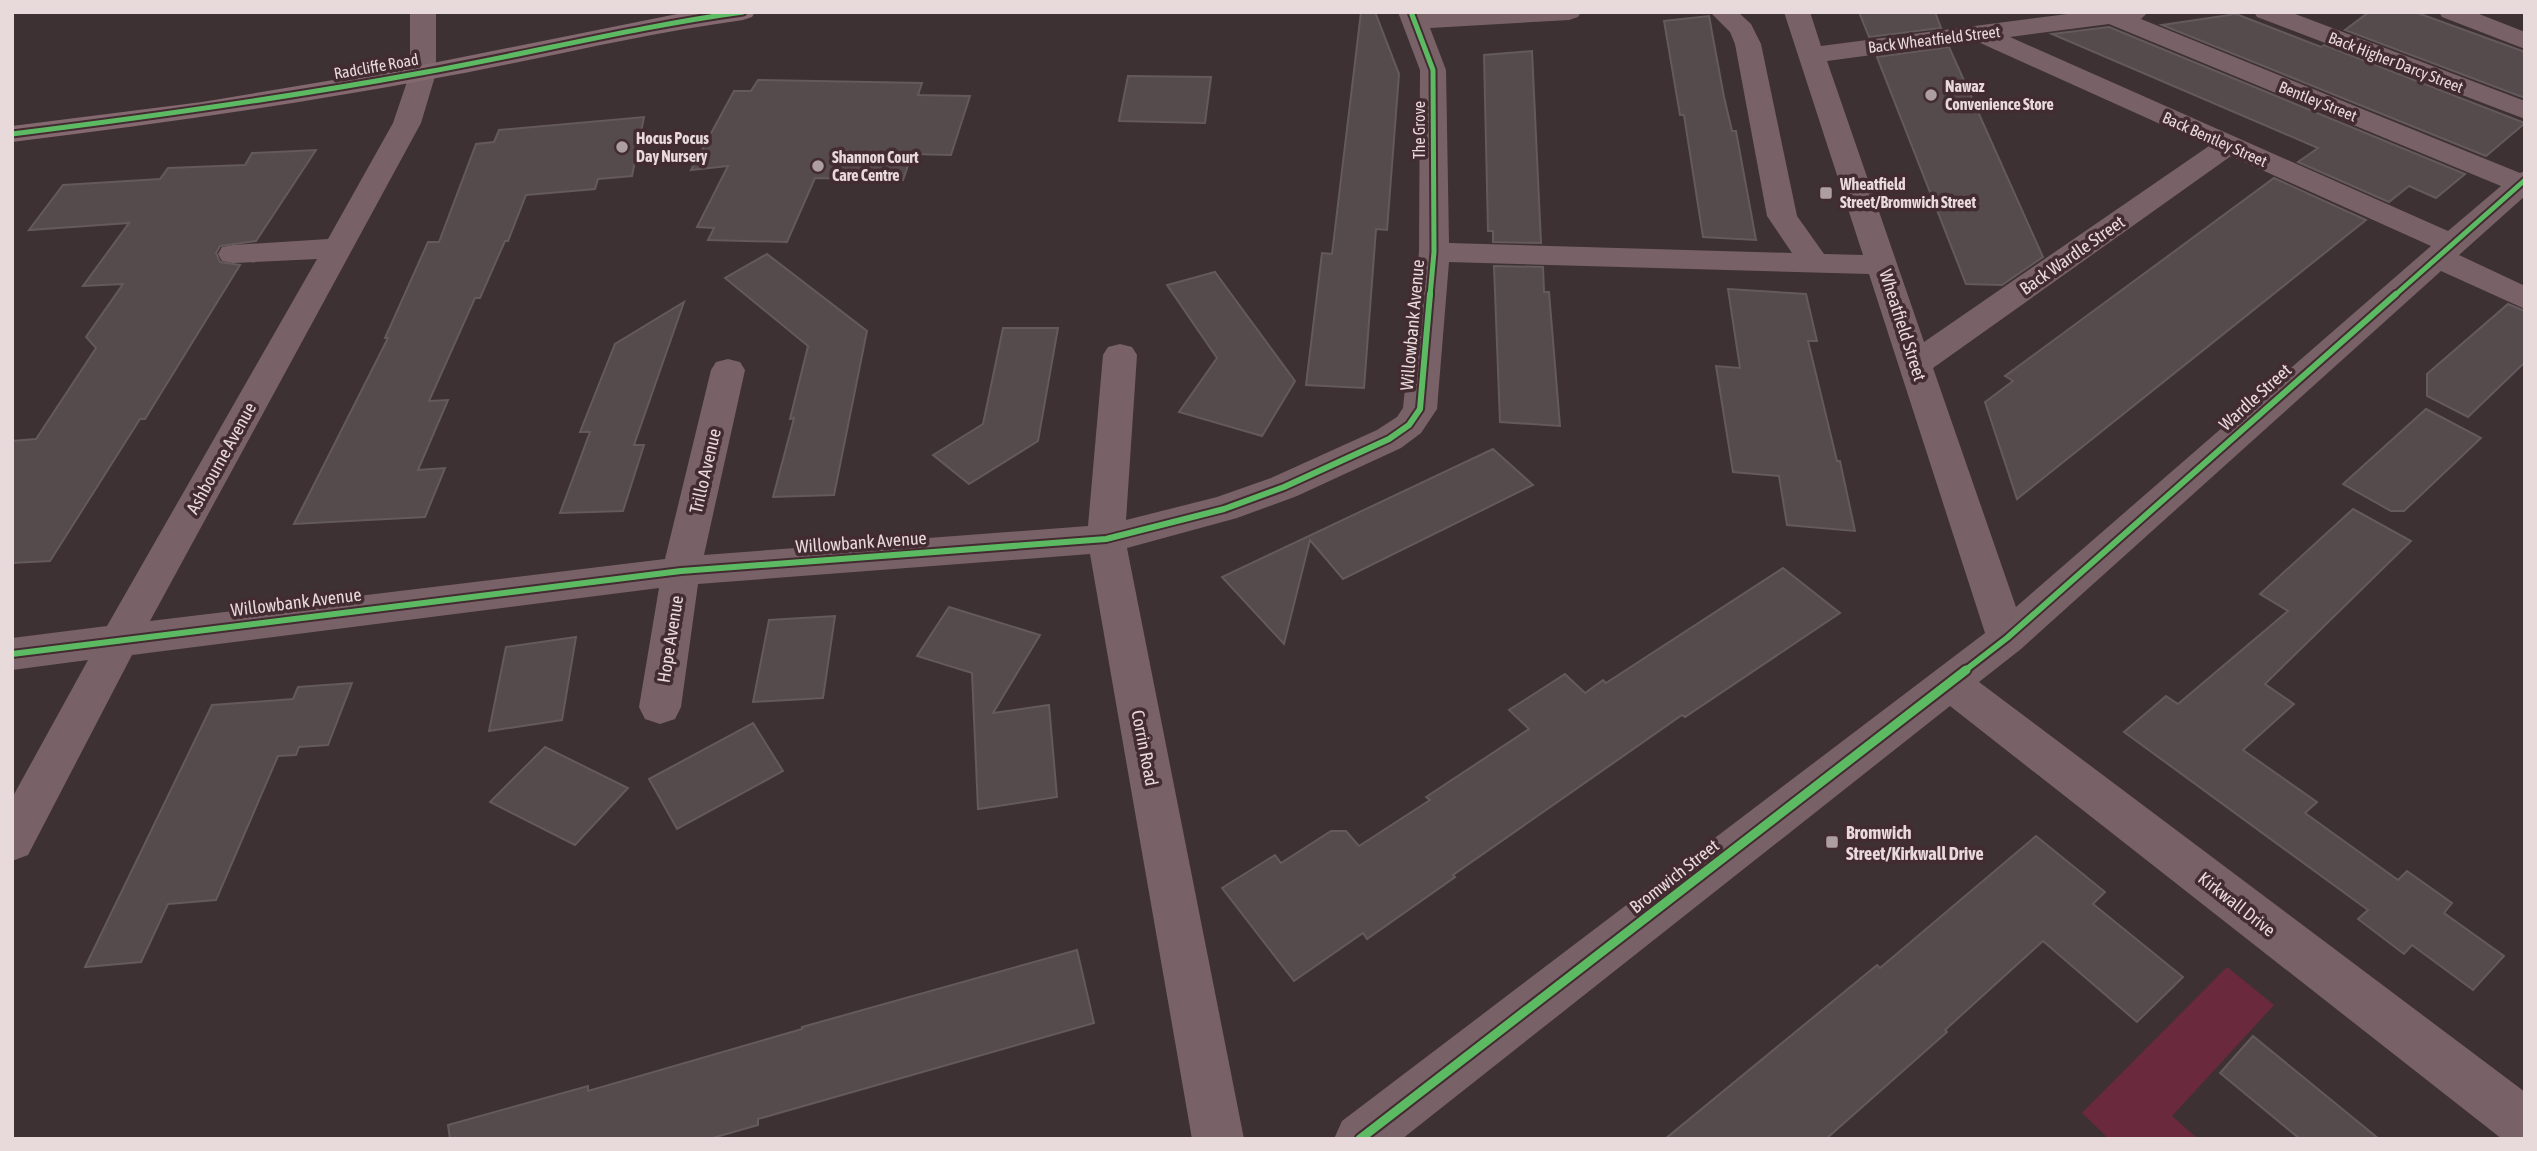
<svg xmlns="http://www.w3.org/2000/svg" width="2537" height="1151" viewBox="0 0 2537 1151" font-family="'Asap Condensed',sans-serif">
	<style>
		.green { fill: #6a293c }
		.building { fill: #554a4c; stroke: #64595c; stroke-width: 2 }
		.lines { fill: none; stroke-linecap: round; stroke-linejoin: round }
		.minor { fill: #786267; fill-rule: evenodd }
		.major { fill: #846a70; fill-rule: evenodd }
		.cycleway-far2-casing { stroke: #432c31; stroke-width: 9 }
		.cycleway-far1-casing { stroke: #432c31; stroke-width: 10 }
		.cycleway-casing { stroke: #432c31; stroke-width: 13 }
		.cycleway-far2 { stroke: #5cba63; stroke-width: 5 }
		.cycleway-far1 { stroke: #5cba63; stroke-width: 6 }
		.cycleway { stroke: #5cba63; stroke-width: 9 }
		.poi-dot { fill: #ac9ea1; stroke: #432c31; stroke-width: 2.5 }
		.labels { text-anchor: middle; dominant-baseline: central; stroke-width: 7; stroke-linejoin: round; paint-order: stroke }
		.far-street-label { font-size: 16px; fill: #e8d9db; stroke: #432c31 }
		.far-poi-label { font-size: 16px; font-weight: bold; fill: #e8d9db; stroke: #432c31; text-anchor: start }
		.street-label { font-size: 18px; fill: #e8d9db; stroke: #432c31 }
		.poi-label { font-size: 18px; font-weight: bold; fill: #e8d9db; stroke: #432c31; text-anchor: start }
	</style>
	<rect width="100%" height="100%" fill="#3e3134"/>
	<polygon class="green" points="2227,967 2274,1005 2172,1116 2198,1139 2109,1139 2082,1113"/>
	<g class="building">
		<polygon points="1361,12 1375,12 1399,74 1387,230 1376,229 1364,388 1306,385 1322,253 1332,254"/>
		<polygon points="1859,12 1935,12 1941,28 1869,37"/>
		<polygon points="2369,12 2415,12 2525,52 2525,98 2345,30"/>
		<polygon points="2236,14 2321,47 2324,45 2525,123 2486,156 2162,25"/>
		<polygon points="1709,16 1724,97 1732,131 1736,131 1756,240 1703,237 1684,115 1680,115 1664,21"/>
		<polygon points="2109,27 2465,174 2436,198 2409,186 2389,202 2298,162 2318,148 2052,34"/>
		<polygon points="1949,47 2043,257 2002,285 1966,284 1877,57"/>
		<polygon points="1532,51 1541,243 1493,242 1493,231 1488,231 1484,55"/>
		<polygon points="1128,76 1211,77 1205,123 1119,121"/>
		<polygon points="758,80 922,83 918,95 970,96 951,155 912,154 903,180 815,178 787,242 708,240 714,228 697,227 728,166 691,170 734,91 751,91"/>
		<polygon points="644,117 632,176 598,179 595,189 526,195 508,241 505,241 480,298 475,298 429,401 448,400 418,470 445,468 425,517 294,524 388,338 385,338 428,242 439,242 476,144 494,142 499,130"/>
		<polygon points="316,150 256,241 220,246 216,253 220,262 240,265 145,419 140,419 50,561 12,563 12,441 36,439 96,348 86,337 123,284 83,286 129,223 29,230 63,185 160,179 168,168 245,165 252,153"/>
		<polygon points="2274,178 2366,220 2017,499 1985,402 2013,381 2005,376"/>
		<polygon points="767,254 867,331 834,495 773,497 794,418 790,419 808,346 725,278"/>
		<polygon points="1494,266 1543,267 1544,292 1549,292 1560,426 1500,422"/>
		<polygon points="1215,272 1295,381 1262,436 1179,412 1217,358 1167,285"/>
		<polygon points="1728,289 1806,294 1817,341 1808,341 1837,461 1840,461 1855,531 1787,525 1779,476 1733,472 1716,366 1740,368"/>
		<polygon points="684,302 634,445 644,445 623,511 560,513 590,432 580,432 615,344"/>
		<polygon points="2508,304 2525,311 2525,362 2468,417 2427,396 2427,374"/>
		<polygon points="1003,328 1058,328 1038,441 969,484 933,455 983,424"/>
		<polygon points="2426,409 2481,438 2404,511 2391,511 2343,484"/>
		<polygon points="1493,449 1533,485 1343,579 1310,540 1284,644 1222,577"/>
		<polygon points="2353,509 2411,541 2265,684 2294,704 2243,750 2317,802 2305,813 2398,880 2407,871 2452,903 2444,913 2504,956 2473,990 2412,945 2404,954 2358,919 2368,910 2124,732 2166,696 2178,704 2288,611 2260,594"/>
		<polygon points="1783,568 1840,613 1685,717 1682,715 1453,875 1455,877 1367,939 1363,933 1294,981 1222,888 1275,855 1281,863 1331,831 1346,831 1359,846 1430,800 1426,797 1529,729 1509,710 1565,674 1585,693 1603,680 1606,683"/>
		<polygon points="949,607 1040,635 993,713 1049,705 1057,797 978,809 972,673 917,656"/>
		<polygon points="835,616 823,698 753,702 769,620"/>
		<polygon points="576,637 562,720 489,731 506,647"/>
		<polygon points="352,683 328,745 299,747 296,755 278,756 216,900 168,904 141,962 85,967 212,705 293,699 298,687"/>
		<polygon points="753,723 783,771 677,829 649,779"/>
		<polygon points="545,747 628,788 575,845 490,802"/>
		<polygon points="2036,836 2105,892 2093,904 2183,977 2137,1022 2043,941 1945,1030 1947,1032 1826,1139 1665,1139 1877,965 1880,968"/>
		<polygon points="1077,950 1094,1023 758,1119 758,1125 709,1139 450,1139 448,1125 588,1086 588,1091 802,1029 802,1027"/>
		<polygon points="2253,1036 2379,1139 2300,1139 2220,1073"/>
	</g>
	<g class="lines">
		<g class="minor">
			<path d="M410 12H436V73L421 123 150 621 665 559 711 370 716 362 728 359 740 362 745 370 704 555 1088 526 1103 355 1108 347 1120 344 1132 347 1137 355 1126 520 1217 497 1271 478 1377 430 1397 417 1403 408 1419 252 1420 70 1398 12H1581L1578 17 1569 20 1430 28 1446 70 1449 243 1792 253 1767 216 1735 44 1730 32 1710 12H1738L1751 24 1761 44 1797 216 1824 254 1863 255 1784 12H1810L1821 46 2083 12H2148L2141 19 2520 173 2525 171V196L2459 255 2525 286V309L2441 271 2021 649 1979 682 2525 1092V1139H2502L1950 706 1402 1139H1334L1342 1121 1985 633 1869 274 1449 262 1437 409 1421 433 1401 448 1297 496 1237 518 1127 548 1244 1139H1192L1090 554 698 584 681 707 675 719 660 724 645 719 639 707 659 588 132 655 28 855 12 861V798L88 660 12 670V638L107 626 317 259 233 263 222 261 218 254 222 247 233 245 328 239 393 123 410 73ZM2109 24 2501 186 2448 231 2010 37ZM1976 41 2209 146 1924 342 1827 61ZM2231 156 2431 246 2016 607 1933 368Z"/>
			<polygon points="2254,12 2290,12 2525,101 2525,119 2257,17"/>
			<polygon points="2439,12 2474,12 2525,32 2525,49 2442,17"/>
		</g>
		<path class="major" d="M687 12H755L752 17 743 20C634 35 529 62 421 81 285 106 149 125 12 142V126L202 102 423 65Z"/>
		<defs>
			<g id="cycleway-far2">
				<polyline points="1411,12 1433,70 1434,252 1430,296"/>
				<path d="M12 134C149 117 285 98 421 73 528 54 634 27 743 12"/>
				<polyline points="2394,296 2525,180"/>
			</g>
			<g id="cycleway-far1">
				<polyline points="12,654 681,571 1106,539 1224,509 1284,487 1389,439 1409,425 1420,409 1430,294"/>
				<polyline points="1963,672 2007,638 2396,294"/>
			</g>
			<polyline id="cycleway" points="1360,1139 1966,670"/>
		</defs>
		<use href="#cycleway-far2" class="cycleway-far2-casing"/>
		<use href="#cycleway-far1" class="cycleway-far1-casing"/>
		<use href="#cycleway" class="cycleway-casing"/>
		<use href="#cycleway-far2" class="cycleway-far2"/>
		<use href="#cycleway-far1" class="cycleway-far1"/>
		<use href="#cycleway" class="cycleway"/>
	</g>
	<g class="poi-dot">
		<circle cx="1931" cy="95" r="7"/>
		<circle cx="622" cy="147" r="7"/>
		<circle cx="818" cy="166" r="7"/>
		<rect x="1819" y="186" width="14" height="14" rx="3.5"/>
		<rect x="1825" y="835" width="14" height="14" rx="3.5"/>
	</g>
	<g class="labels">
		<g class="far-street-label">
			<text transform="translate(1934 39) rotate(-7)">Back Wheatfield Street</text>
			<text transform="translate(2396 62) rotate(21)">Back Higher Darcy Street</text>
			<text transform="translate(376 66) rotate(-10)">Radcliffe Road</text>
			<text transform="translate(2318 101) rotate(22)">Bentley Street</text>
			<text transform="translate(1419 130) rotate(-90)">The Grove</text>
			<text transform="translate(2215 139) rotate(24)">Back Bentley Street</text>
		</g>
		<g class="far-poi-label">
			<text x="1945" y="86">Nawaz<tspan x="1945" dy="18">Convenience Store</tspan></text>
			<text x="636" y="138">Hocus Pocus<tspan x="636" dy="18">Day Nursery</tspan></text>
			<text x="832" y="157">Shannon Court<tspan x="832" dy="18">Care Centre</tspan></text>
			<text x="1840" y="184">Wheatfield<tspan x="1840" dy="18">Street/Bromwich Street</tspan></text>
		</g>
		<g class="street-label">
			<text transform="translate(2072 255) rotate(-35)">Back Wardle Street</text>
			<text transform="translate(1412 325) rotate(-85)">Willowbank Avenue</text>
			<text transform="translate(1903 325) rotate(72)">Wheatfield Street</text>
			<text transform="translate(2255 397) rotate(-42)">Wardle Street</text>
			<text transform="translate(221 458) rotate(-61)">Ashbourne Avenue</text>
			<text transform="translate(705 471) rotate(-77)">Trillo Avenue</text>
			<text transform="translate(861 542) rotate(-4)">Willowbank Avenue</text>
			<text transform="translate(296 602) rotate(-7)">Willowbank Avenue</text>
			<text transform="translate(670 639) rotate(-81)">Hope Avenue</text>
			<text transform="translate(1145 748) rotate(79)">Corrin Road</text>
			<text transform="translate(1674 876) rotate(-38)">Bromwich Street</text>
			<text transform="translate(2237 904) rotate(38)">Kirkwall Drive</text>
		</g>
		<g class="poi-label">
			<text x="1846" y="832">Bromwich<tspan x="1846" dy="21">Street/Kirkwall Drive</tspan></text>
		</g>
	</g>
	<rect width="2537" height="1151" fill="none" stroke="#e8d9db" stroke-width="28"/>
</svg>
